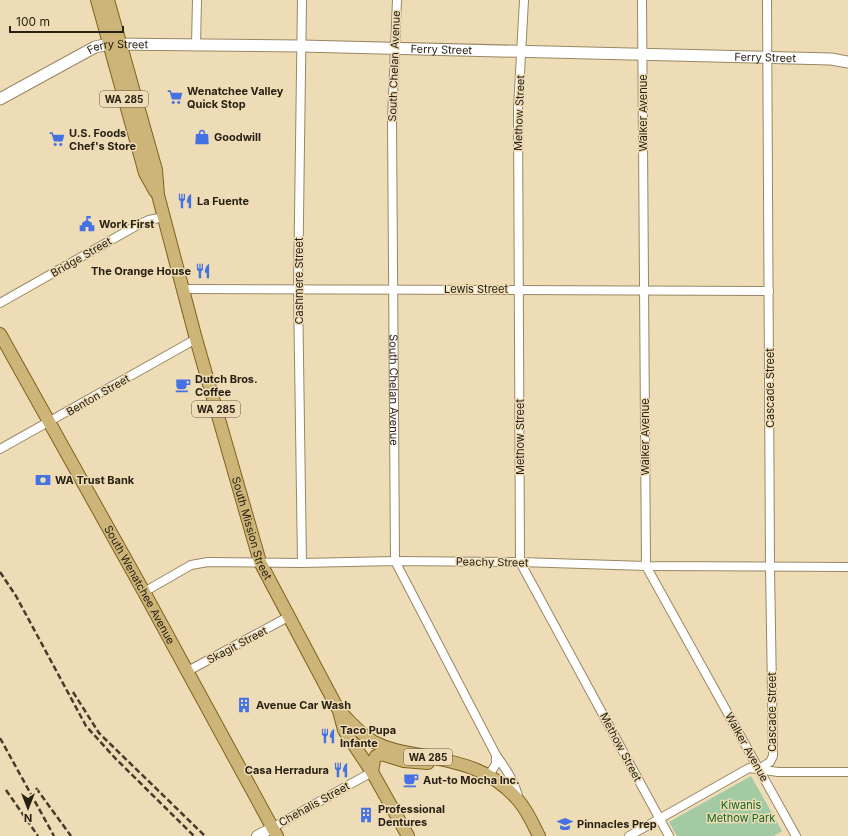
<svg xmlns="http://www.w3.org/2000/svg" width="848" height="836" viewBox="0 0 848 836" font-family="Inter,sans-serif">
	<style>
		.green { fill: #a3caa3 }
		.lines { fill: none; stroke-linecap: round; stroke-linejoin: round }
		.minor-casing { stroke: #988764; stroke-width: 10 }
		.tertiary-casing { stroke: #988764; stroke-width: 12 }
		.secondary-casing { stroke: #988764; stroke-width: 13 }
		.primary-casing { stroke: #7e611d; stroke-width: 14 }
		.minor { stroke: #fff; stroke-width: 8 }
		.tertiary { stroke: #fff; stroke-width: 10 }
		.secondary { stroke: #fff; stroke-width: 11 }
		.primary { stroke: #cdb57a; stroke-width: 12 }
		.rail { stroke: #453c2b; stroke-width: 2.5; stroke-dasharray: 6 3; stroke-linecap: butt }
		.labels { text-anchor: middle; dominant-baseline: central; stroke-width: 3; stroke-linejoin: round; paint-order: stroke }
		.shield { fill: #eedcb6; stroke: #635944; stroke-width: 1 }
		.shield-label { font-size: 10px; font-weight: bold; fill: #282113 }
		.street-label { font-size: 11px; fill: #282113; stroke: #eedcb6 }
		.poi-label { font-size: 11px; font-weight: bold; fill: #282113; stroke: #eedcb6; text-anchor: start }
		.park-label { font-size: 11px; fill: #12671f; stroke: #eedcb6 }
	</style>
	<rect width="100%" height="100%" fill="#eedcb6"/>
	<polygon class="green" points="751,776 782,831 774,836 677,836 669,822"/>
	<g class="lines">
		<defs>
			<g id="minor">
				<polyline points="302,0 298,289 302,563"/>
				<path id="s1" d="M397 0 392 120 395 561 496 755"/>
				<polyline points="524,0 518,109 520,562 669,836"/>
				<polyline points="642,0 646,566 796,836"/>
				<polyline points="196,45 197,0"/>
				<polyline points="183,289 769,291"/>
				<polyline points="0,303 136,226 149,220 164,217"/>
				<polyline points="0,449 196,339"/>
				<polyline points="144,592 191,565 208,562 302,563 395,561 520,562 646,566 848,567"/>
				<polyline points="186,672 288,617"/>
				<polyline points="759,769 770,762 773,756 770,566 767,0"/>
				<path d="M489 775 496 764V755C506 769 515 782 519 800"/>
				<polyline points="272,828 372,772"/>
				<polyline points="629,836 749,768 778,772 848,772"/>
			</g>
			<polyline id="tertiary" points="257,836 272,828"/>
			<g id="secondary">
				<path id="s2" d="M0 99 95 47 109 44 301 46 831 59 848 62"/>
			</g>
			<g id="primary">
				<polyline points="97,0 145,173 155,191"/>
				<path id="s3" d="M108 0 156 170 158 195 196 339 260 562 339 711 344 730 372 772 408 836"/>
				<path id="s4" d="M0 334 144 592 277 836"/>
				<path d="M340 712C351 722 361 735 374 742 389 750 405 752 421 755 459 763 490 768 518 800 527 810 533 824 539 836"/>
				<polyline points="372,772 374,760 376,756 381,754 404,761 428,763"/>
			</g>
		</defs>
		<use href="#minor" class="minor-casing"/>
		<use href="#tertiary" class="tertiary-casing"/>
		<use href="#secondary" class="secondary-casing"/>
		<use href="#primary" class="primary-casing"/>
		<use href="#minor" class="minor"/>
		<use href="#tertiary" class="tertiary"/>
		<use href="#secondary" class="secondary"/>
		<use href="#primary" class="primary"/>
		<g class="rail">
			<polyline points="0,572 16,596 86,726 115,758 194,836"/>
			<polyline points="73,692 99,733 205,836"/>
			<polyline points="0,738 54,836"/>
			<polyline points="36,788 71,836"/>
			<polyline points="6,790 38,836"/>
		</g>
	</g>
	<defs>
		<symbol id="supermarket-bare" viewBox="-9 -9 18 18"><path d="M-6-5.5h2.5l.6 2H6L4.5 2H-2.5L-4.4-4H-6ZM-1.5 3.2a1.3 1.3 0 1 0 .1 0ZM3 3.2a1.3 1.3 0 1 0 .1 0Z" fill="#4471e3" stroke="#eedcb6" stroke-width="2.5" paint-order="stroke"/></symbol>
		<symbol id="shop-bare" viewBox="-9 -9 18 18"><path d="M-5-2.5h2.3a2.7 3.5 0 0 1 5.4 0H5L5.5 6h-11ZM-1.5-2.5h3a1.5 2.3 0 0 0-3 0Z" fill="#4471e3" stroke="#eedcb6" stroke-width="2.5" paint-order="stroke"/></symbol>
		<symbol id="restaurant-bare" viewBox="-9 -9 18 18"><path d="M-5-6h1v4h1v-4h1v4h1v-4h1v5L-1.5 .5V6h-2V.5L-5-1ZM5-6V6H3V1.5H1.5Q1.5-4 5-6Z" fill="#4471e3" stroke="#eedcb6" stroke-width="2.5" paint-order="stroke"/></symbol>
		<symbol id="civic-bare" viewBox="-9 -9 18 18"><path d="M-.6-6.5H3V-4.5H.6V-3L4-1V1h2V6H-6V1h2V-1L-.6-3ZM-1.2 2.5V6h2.4V2.5Z" fill="#4471e3" stroke="#eedcb6" stroke-width="2.5" paint-order="stroke"/></symbol>
		<symbol id="cafe-bare" viewBox="-9 -9 18 18"><path d="M-5.5-4.5H6V0H3Q3 3.5 0 3.5H-2.5Q-5.5 3.5-5.5 0ZM3-3.2v2h1.7v-2ZM-6 4.5H4V6H-6Z" fill="#4471e3" stroke="#eedcb6" stroke-width="2.5" paint-order="stroke"/></symbol>
		<symbol id="bank-bare" viewBox="-9 -9 18 18"><path d="M-6-4H6V4H-6ZM0-2.3a2.3 2.3 0 1 0 0 4.6a2.3 2.3 0 1 0 0-4.6Z" fill="#4471e3" stroke="#eedcb6" stroke-width="2.5" paint-order="stroke"/></symbol>
		<symbol id="building-bare" viewBox="-9 -9 18 18"><path d="M-4-6H4V6H1V3H-1V6H-4ZM-2.5-4.3h1.7v1.8h-1.7ZM.8-4.3h1.7v1.8H.8ZM-2.5-1h1.7V.8h-1.7ZM.8-1h1.7V.8H.8Z" fill="#4471e3" stroke="#eedcb6" stroke-width="2.5" paint-order="stroke"/></symbol>
		<symbol id="school-bare" viewBox="-9 -9 18 18"><path d="M0-5L7-2L0 1L-7-2ZM-4 1L0 2.5L4 1V4Q0 6-4 4Z" fill="#4471e3" stroke="#eedcb6" stroke-width="2.5" paint-order="stroke"/></symbol>
	</defs>
	<g fill-rule="evenodd">
		<use href="#supermarket-bare" x="164" y="86" width="22" height="22"/>
		<use href="#shop-bare" x="191" y="126" width="22" height="22"/>
		<use href="#supermarket-bare" x="46" y="128" width="22" height="22"/>
		<use href="#restaurant-bare" x="174" y="190" width="22" height="22"/>
		<use href="#civic-bare" x="76" y="213" width="22" height="22"/>
		<use href="#restaurant-bare" x="192" y="260" width="22" height="22"/>
		<use href="#cafe-bare" x="172" y="374" width="22" height="22"/>
		<use href="#bank-bare" x="32" y="469" width="22" height="22"/>
		<use href="#building-bare" x="233" y="694" width="22" height="22"/>
		<use href="#restaurant-bare" x="317" y="725" width="22" height="22"/>
		<use href="#restaurant-bare" x="330" y="759" width="22" height="22"/>
		<use href="#cafe-bare" x="400" y="769" width="22" height="22"/>
		<use href="#building-bare" x="355" y="804" width="22" height="22"/>
		<use href="#school-bare" x="554" y="813" width="22" height="22"/>
	</g>
	<g class="labels">
		<g class="shield">
			<rect x="100" y="91" width="48" height="16" rx="3"/>
			<rect x="192" y="401" width="48" height="16" rx="3"/>
			<rect x="404" y="749" width="48" height="16" rx="3"/>
		</g>
		<g class="shield-label">
			<text x="124" y="99">WA 285</text>
			<text x="216" y="409">WA 285</text>
			<text x="428" y="757">WA 285</text>
		</g>
		<g class="street-label">
			<text stroke="none"><textPath href="#s2" startOffset="131">Ferry Street</textPath></text>
			<text stroke="none"><textPath href="#s2" startOffset="455">Ferry Street</textPath></text>
			<text stroke="none"><textPath href="#s2" startOffset="779">Ferry Street</textPath></text>
			<text transform="translate(394 66) rotate(-88)">South Chelan Avenue</text>
			<text transform="translate(519 113) rotate(-88)">Methow Street</text>
			<text transform="translate(643 113) rotate(-90)">Walker Avenue</text>
			<text transform="translate(81 257) rotate(-30)">Bridge Street</text>
			<text transform="translate(299 281) rotate(-90)">Cashmere Street</text>
			<text x="476" y="289">Lewis Street</text>
			<text transform="translate(770 388) rotate(-90)">Cascade Street</text>
			<text stroke="none"><textPath href="#s1" startOffset="390">South Chelan Avenue</textPath></text>
			<text transform="translate(98 395) rotate(-30)">Benton Street</text>
			<text transform="translate(520 437) rotate(-90)">Methow Street</text>
			<text transform="translate(645 437) rotate(-90)">Walker Avenue</text>
			<text stroke="none"><textPath href="#s3" startOffset="548">South Mission Street</textPath></text>
			<text transform="translate(492 562) rotate(1)">Peachy Street</text>
			<text stroke="none"><textPath href="#s4" startOffset="287">South Wenatchee Avenue</textPath></text>
			<text transform="translate(237 645) rotate(-28)">Skagit Street</text>
			<text transform="translate(772 712) rotate(-90)">Cascade Street</text>
			<text transform="translate(621 747) rotate(62)">Methow Street</text>
			<text transform="translate(747 747) rotate(61)">Walker Avenue</text>
			<text transform="translate(314 804) rotate(-29)">Chehalis Street</text>
		</g>
		<g class="poi-label">
			<text x="187" y="91">Wenatchee Valley<tspan x="187" dy="13">Quick Stop</tspan></text>
			<text x="69" y="133">U.S. Foods<tspan x="69" dy="13">Chef's Store</tspan></text>
			<text x="214" y="137">Goodwill</text>
			<text x="197" y="201">La Fuente</text>
			<text x="99" y="224">Work First</text>
			<text x="191" y="271" text-anchor="end">The Orange House</text>
			<text x="195" y="379">Dutch Bros.<tspan x="195" dy="13">Coffee</tspan></text>
			<text x="55" y="480">WA Trust Bank</text>
			<text x="256" y="705">Avenue Car Wash</text>
			<text x="340" y="730">Taco Pupa<tspan x="340" dy="13">Infante</tspan></text>
			<text x="329" y="770" text-anchor="end">Casa Herradura</text>
			<text x="423" y="780">Aut-to Mocha Inc.</text>
			<text x="378" y="809">Professional<tspan x="378" dy="13">Dentures</tspan></text>
			<text x="577" y="824">Pinnacles Prep</text>
		</g>
		<g class="park-label">
			<text x="741" y="805">Kiwanis<tspan x="741" dy="13">Methow Park</tspan></text>
		</g>
	</g>
	<g transform="translate(28 808) rotate(180)" stroke="#eedcb6" stroke-width="3" paint-order="stroke">
	<path d="M0-3L7 15L0 10L-7 15Z" fill="#282113"/>
	<text y="-6" font-size="11" font-weight="bold" text-anchor="middle" fill="#282113">N</text>
	</g>
	<path d="M10 26v6h113v-6" fill="none" stroke="#282113" stroke-width="2"/>
	<text x="16" y="26" font-size="12" fill="#282113" stroke="#eedcb6" stroke-width="3" paint-order="stroke">100 m</text>
</svg>
